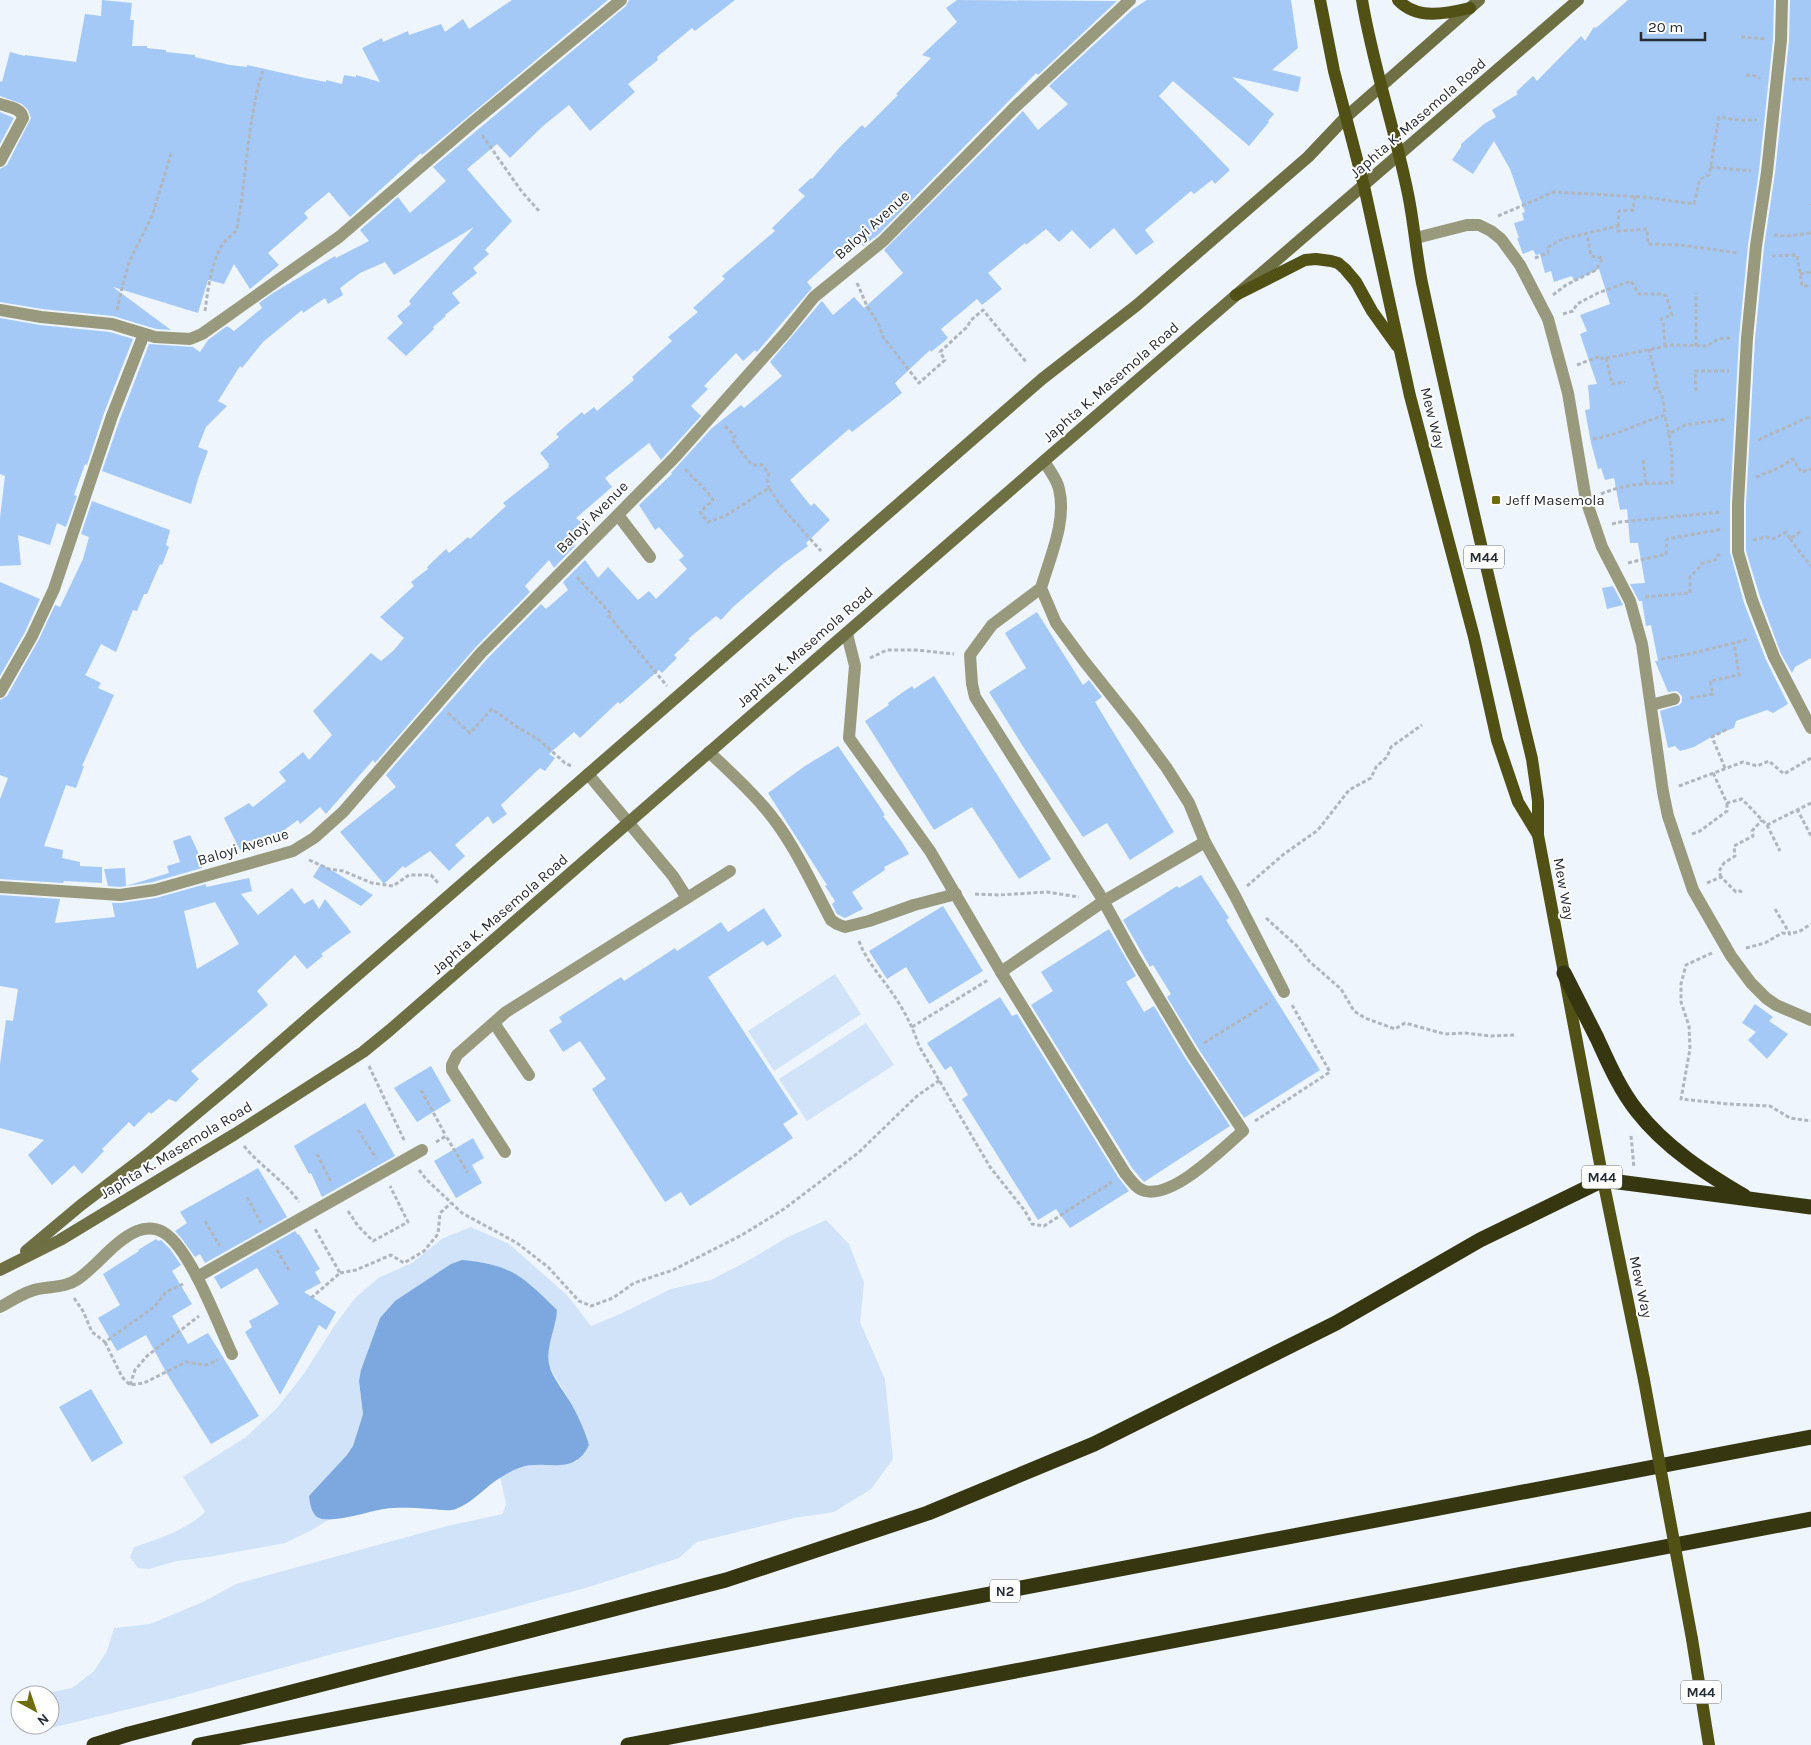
<svg xmlns="http://www.w3.org/2000/svg" width="1811" height="1745" viewBox="0 0 1811 1745" font-family="Karla,sans-serif">
	<style>
		.green { fill: #d1e3f9 }
		.water { fill: #7ca8df }
		.building { fill: #a5c9f6; fill-rule: evenodd }
		.lines { fill: none; stroke-linecap: round; stroke-linejoin: round }
		.path { stroke: #b0b6be; stroke-width: 3; stroke-dasharray: 4 2.5; stroke-linecap: butt }
		.lane { stroke: #999a7d; stroke-width: 12 }
		.street { stroke: #999a7d; stroke-width: 12 }
		.secondary { stroke: #6e6f43; stroke-width: 12 }
		.primary { stroke: #515116; stroke-width: 12 }
		.highway { stroke: #363611; stroke-width: 15 }
		.primary-bridge { stroke: #515116; stroke-width: 12 }
		.poi-dot { fill: #6d6d0e; stroke: #fff; stroke-width: 2 }
		.labels { text-anchor: middle; dominant-baseline: central; stroke-width: 4; stroke-linejoin: round; paint-order: stroke }
		.shield { fill: #fff; stroke: #686c71; stroke-width: 1 }
		.shield-label { font-size: 14px; font-weight: bold; fill: #272d34 }
		.street-label { font-size: 15px; fill: #272d34; stroke: #fff }
		.poi-label { font-size: 15px; fill: #272d34; stroke: #fff; text-anchor: start }
	</style>
	<rect width="100%" height="100%" fill="#eef5fd"/>
	<g class="green">
		<polygon points="835,974 861,1014 774,1071 748,1031"/>
		<polygon points="866,1023 894,1065 807,1121 779,1079"/>
		<path d="M826 1220 849 1244 864 1283 860 1322 885 1379 893 1459 871 1489 834 1512 794 1518 697 1542 679 1558 592 1586 475 1618 340 1652 174 1698 43 1730 31 1725H50V1695H43L46 1693 72 1688 94 1671 107 1651 114 1628 150 1624 203 1602 236 1584 447 1526 503 1514 506 1503 500 1477C510 1472 521 1465 533 1465 548 1464 561 1466 576 1462L589 1445 572 1405 549 1366V1342L556 1321 359 1381 363 1414 353 1446 317 1516 328 1520 312 1530 285 1543 208 1557 177 1561 149 1569 138 1568 130 1557 134 1547C159 1539 186 1530 205 1512L183 1477 246 1437 277 1408 303 1375 337 1322 356 1297 380 1277 412 1263 443 1238 471 1227 509 1244 567 1295 591 1326 618 1315 671 1289 711 1280 744 1263 788 1237Z"/>
	</g>
	<path class="water" d="M462 1260C513 1265 522 1276 557 1310 556 1329 546 1344 549 1364 551 1376 566 1394 572 1405 579 1418 585 1431 589 1445 573 1478 546 1458 519 1468 506 1473 494 1481 484 1490 474 1498 468 1504 456 1509 446 1512 440 1509 430 1509 415 1508 399 1507 384 1509 369 1511 330 1525 317 1517 311 1512 310 1503 309 1496L347 1455 353 1446 363 1414 359 1381 361 1370 380 1318 395 1301 451 1264Z"/>
	<g class="building">
		<polygon points="102,0 132,3 130,20 134,20 132,46 147,46 147,48 166,50 166,52 195,55 195,57 230,65 247,67 247,65 305,78 326,82 326,80 342,84 344,75 356,77 356,75 380,82 362,48 382,38 383,42 408,31 409,35 441,24 445,32 463,19 469,29 512,0 608,0 422,155 421,153 350,217 329,192 304,213 308,218 268,253 279,265 250,289 234,264 224,284 208,280 198,313 113,287 171,330 156,329 113,316 42,309 0,302 0,169 7,165 31,118 28,110 22,104 0,96 0,81 2,82 10,52 25,56 25,55 76,62 85,14 101,16"/>
		<polygon points="629,0 735,0 695,31 692,28 657,57 658,60 628,84 635,92 590,131 569,105 543,126 510,158 497,144 467,169 512,221 485,250 489,254 473,268 477,273 452,293 460,303 445,315 446,316 433,327 434,329 406,356 387,338 403,323 397,316 411,304 409,301 474,227 394,275 385,262 360,273 340,288 343,295 328,304 325,298 303,313 302,310 263,342 242,368 240,366 218,401 227,406 206,427 198,447 208,451 198,479 191,504 102,471 120,419 149,344 193,347 200,352 208,340 227,326 234,331 262,308 259,303 273,293 335,256 336,258 369,241 360,230 398,197 410,213 446,181 433,167 626,6"/>
		<polygon points="957,0 1117,1 1038,75 1036,73 878,235 863,246 856,237 807,282 812,288 757,352 755,350 743,361 736,353 704,386 708,389 691,406 701,416 661,460 649,443 605,478 612,487 576,518 582,523 570,538 575,546 554,568 549,560 525,586 530,592 475,648 375,763 373,760 326,814 320,807 300,824 298,820 265,844 240,850 224,818 249,803 253,807 286,781 279,772 303,752 309,760 332,735 313,711 371,653 381,661 393,651 404,638 380,617 414,586 411,582 428,569 427,567 446,549 449,553 468,537 470,539 506,506 503,503 549,467 548,466 549,464 540,453 559,437 556,434 582,412 584,415 594,407 597,411 634,380 632,377 672,341 668,337 698,312 693,308 725,279 722,276 775,231 772,228 805,196 798,190 811,178 812,179 840,147 862,125 865,128 898,95 896,94 931,58 922,55 957,22 946,8"/>
		<polygon points="1147,0 1291,0 1298,48 1272,70 1301,77 1298,92 1232,77 1274,114 1268,121 1269,122 1249,146 1173,81 1159,96 1230,170 1215,184 1212,180 1194,194 1191,191 1145,230 1154,242 1136,255 1114,228 1090,249 1072,230 1059,242 1046,229 1026,245 1025,243 988,273 1002,289 982,305 977,299 941,329 948,338 931,352 930,350 895,383 902,393 852,432 849,429 790,480 811,506 814,503 830,520 806,543 808,546 783,564 733,607 721,620 716,616 688,639 690,640 674,655 677,658 662,673 659,670 620,704 618,702 580,738 574,732 549,754 555,758 545,771 540,768 501,805 507,814 493,824 488,816 455,845 465,856 449,871 430,851 405,868 403,866 384,884 340,832 396,787 386,775 487,659 541,604 546,609 568,590 563,582 585,560 598,578 608,567 638,600 649,591 656,599 687,569 679,560 684,556 659,527 655,530 639,505 672,474 671,473 712,428 741,405 744,408 782,376 770,362 820,303 822,301 833,315 854,297 864,308 903,273 884,250 1023,111 1038,130 1068,104 1049,86 1133,9"/>
		<polygon points="1628,0 1774,0 1773,39 1759,171 1748,245 1739,338 1730,504 1730,552 1744,603 1766,660 1788,704 1773,713 1767,710 1736,721 1734,728 1713,736 1694,747 1680,751 1675,746 1668,748 1660,711 1679,705 1682,702 1682,696 1677,691 1668,692 1655,661 1658,661 1651,625 1646,626 1642,601 1639,601 1630,584 1645,583 1638,543 1630,543 1627,509 1620,510 1614,478 1605,480 1601,468 1598,469 1591,443 1585,410 1590,409 1588,385 1597,384 1580,334 1587,331 1580,315 1610,304 1599,269 1574,281 1572,276 1554,282 1551,271 1545,273 1540,254 1536,255 1533,250 1523,254 1517,238 1519,238 1514,223 1524,220 1522,213 1525,212 1510,169 1494,141 1473,174 1452,160 1461,147 1461,144 1484,124 1496,117 1492,110 1518,94 1516,92 1533,76 1537,81 1581,36 1585,41 1594,27 1596,28"/>
		<polygon points="1790,0 1811,0 1811,658 1795,667 1792,673 1781,654 1760,597 1746,551 1746,504 1755,339 1764,247 1775,173 1789,41"/>
		<polygon points="0,112 14,118 0,144"/>
		<polygon points="0,318 40,325 110,332 133,339 104,413 87,465 85,464 74,495 77,496 66,527 57,523 50,545 18,535 21,565 0,566 0,518 5,476 0,474"/>
		<polygon points="92,501 170,530 166,545 169,547 162,565 160,564 147,594 144,594 137,611 133,610 116,652 101,644 86,674 85,675 101,683 98,688 114,695 82,766 84,766 76,788 66,785 44,846 63,850 62,858 80,862 80,866 102,867 102,883 64,881 63,883 0,879 0,799 8,778 0,775 0,700 7,696 39,639 55,605 60,607 83,559 89,537 81,534"/>
		<polygon points="0,582 40,599 25,632 0,676"/>
		<polygon points="1613,586 1623,605 1607,609 1602,588"/>
		<polygon points="1037,612 1083,685 1089,680 1102,697 1095,702 1174,832 1130,860 1107,823 1083,837 1022,745 989,692 1026,668 1005,633"/>
		<polygon points="934,676 1051,859 1019,879 972,807 934,830 865,721 889,705 888,703 903,692 912,686 914,689"/>
		<polygon points="838,746 878,804 885,815 883,816 902,842 909,854 884,867 885,870 852,892 863,909 845,918 837,914 832,904 835,901 825,886 827,885 768,793 805,766"/>
		<polygon points="190,835 198,852 202,868 153,882 120,887 108,886 104,869 125,868 126,886 169,873 167,866 180,862 173,841"/>
		<polygon points="321,864 373,895 361,906 313,877"/>
		<polygon points="1201,875 1229,918 1226,920 1320,1070 1244,1118 1198,1048 1167,997 1171,994 1153,965 1150,967 1123,920 1177,886 1179,888"/>
		<path d="M249 878 252 891 241 894 258 915 292 888 304 904 313 899 319 909 325 899 351 932 321 954 323 956 307 969 295 955 257 991 268 1005 191 1071 199 1079 176 1102 169 1099 151 1114 149 1112 134 1127 129 1122 102 1149 104 1151 82 1174 74 1165 52 1185 28 1155 44 1140 0 1128V1064L6 1020 13 1021 18 989 0 986V895L60 899 55 923 115 917 112 903H121L156 898 206 884V887ZM215 902 239 944 197 969 184 911Z"/>
		<polygon points="943,906 983,971 929,1004 906,967 887,979 869,951"/>
		<polygon points="764,908 782,936 767,946 763,941 708,977 798,1114 783,1124 793,1138 690,1206 681,1192 665,1202 592,1089 606,1079 580,1041 563,1052 549,1030 562,1022 559,1017 621,977 624,981 675,948 677,951 721,922 728,932"/>
		<polygon points="1109,929 1136,976 1126,982 1144,1012 1154,1006 1184,1056 1230,1126 1144,1182 1132,1168 1031,1005 1053,991 1041,972"/>
		<polygon points="1000,997 1012,1016 1017,1014 1118,1177 1129,1191 1070,1228 1056,1209 1038,1220 962,1099 968,1095 951,1066 945,1070 927,1043"/>
		<polygon points="1755,1004 1773,1017 1769,1021 1788,1034 1767,1059 1748,1040 1756,1032 1742,1023"/>
		<polygon points="431,1066 451,1101 417,1122 394,1088"/>
		<polygon points="365,1103 395,1156 322,1197 311,1173 309,1174 294,1146"/>
		<polygon points="473,1138 484,1158 472,1165 482,1183 456,1198 434,1161"/>
		<polygon points="258,1168 287,1217 205,1263 200,1254 195,1257 182,1239 175,1231 187,1223 180,1212"/>
		<polygon points="295,1231 298,1235 299,1234 320,1269 315,1272 321,1283 304,1292 336,1312 326,1330 319,1325 280,1395 245,1332 252,1327 249,1321 279,1304 257,1268 221,1289 214,1277"/>
		<polygon points="156,1239 158,1241 161,1240 170,1249 181,1265 172,1271 192,1304 172,1316 188,1344 208,1333 259,1416 211,1444 167,1374 146,1335 117,1351 98,1318 120,1305 103,1274 139,1251 138,1250"/>
		<polygon points="91,1389 123,1443 92,1462 59,1407"/>
	</g>
	<g class="lines">
		<g class="path">
			<polyline points="1741,37 1766,39"/>
			<polyline points="1746,75 1757,76 1760,79"/>
			<polyline points="1792,79 1811,79"/>
			<polyline points="482,135 522,192 540,212"/>
			<polyline points="1710,167 1751,171"/>
			<polyline points="1811,204 1811,205"/>
			<polyline points="1498,216 1554,192 1644,197 1694,204 1700,179 1709,175 1719,117 1739,120 1757,120"/>
			<polyline points="1618,226 1619,211 1633,210 1635,196"/>
			<polyline points="1774,235 1788,236 1811,233"/>
			<polyline points="1772,256 1797,255 1802,286 1811,286"/>
			<polyline points="1535,258 1548,253 1548,247 1563,239 1618,226 1618,231 1647,229 1648,244 1680,245 1739,253"/>
			<polyline points="1800,274 1811,272"/>
			<polyline points="857,283 867,306 879,325 883,337 919,383 945,360 940,352 968,326 970,321 983,310 1027,363"/>
			<polyline points="1553,295 1566,285 1596,270 1603,258 1591,256 1587,234"/>
			<polyline points="117,310 123,283 130,260 152,216 171,154"/>
			<path d="M205 311C208 289 211 264 222 245 226 238 235 235 237 228 247 175 247 121 263 70"/>
			<polyline points="1563,314 1573,311 1577,304 1598,293 1631,281 1639,294 1662,294 1666,296 1672,315 1661,319 1663,322 1665,346"/>
			<polyline points="1696,346 1696,293"/>
			<polyline points="1649,349 1658,387 1656,388"/>
			<polyline points="1606,358 1612,384 1625,382"/>
			<polyline points="1577,365 1600,356 1602,359 1672,345 1707,346 1718,339 1731,338"/>
			<polyline points="1653,389 1656,388 1662,394 1665,415"/>
			<polyline points="1696,391 1695,371 1729,371"/>
			<polyline points="725,426 735,436 732,440 752,465 762,465 769,473 767,479 769,488"/>
			<path d="M1593 439C1618 435 1641 422 1665 415L1669 434 1685 425 1727 419"/>
			<polyline points="1758,440 1811,416"/>
			<polyline points="1643,460 1646,483"/>
			<path d="M685 469C695 480 705 488 713 500L700 512 708 522 725 516 769 488 781 506 821 551"/>
			<polyline points="1756,477 1779,468 1793,459 1801,472 1811,469"/>
			<path d="M1601 494C1624 484 1648 483 1672 483V455L1669 434"/>
			<polyline points="1612,524 1620,522 1722,512"/>
			<polyline points="1790,539 1811,566"/>
			<polyline points="1753,540 1766,537 1773,539 1786,532 1790,539 1801,531"/>
			<polyline points="1628,563 1666,554 1667,539 1723,529"/>
			<polyline points="577,577 610,613 608,615 667,686"/>
			<polyline points="1645,597 1690,593 1690,577 1698,569 1701,564 1717,559 1718,555 1722,554"/>
			<polyline points="870,658 887,650 916,650 954,654"/>
			<polyline points="1661,659 1689,654 1750,639"/>
			<polyline points="1690,698 1713,694 1710,681 1739,675 1734,643"/>
			<polyline points="448,713 470,733 492,709 517,727 538,739 565,763 573,767"/>
			<polyline points="1725,768 1712,737 1727,729"/>
			<polyline points="1713,773 1727,803 1742,799 1767,825 1811,803"/>
			<polyline points="1679,786 1743,762 1757,766 1769,761 1784,774 1811,758"/>
			<polyline points="1797,809 1811,836"/>
			<polyline points="1767,825 1780,851"/>
			<polyline points="1692,834 1700,831 1727,811 1727,803"/>
			<polyline points="309,860 329,869 343,871 372,883 393,886 409,875 431,875 438,883"/>
			<polyline points="1721,877 1719,871 1724,863 1735,856 1734,846 1753,836 1752,831 1762,820"/>
			<polyline points="1707,883 1721,877 1736,892 1740,891 1743,893"/>
			<polyline points="1247,886 1284,854 1318,830 1349,790 1371,778 1376,767 1387,757 1391,747 1422,725"/>
			<polyline points="975,894 999,895 1047,892 1079,897"/>
			<polyline points="1775,909 1790,934 1800,931 1811,924"/>
			<polyline points="1266,918 1298,947 1309,961 1341,989 1354,1011 1365,1018 1395,1029 1405,1023 1445,1034 1465,1033 1491,1036 1515,1035"/>
			<path d="M859 941C866 961 883 979 895 997 905 1012 913 1028 919 1046L990 1167 1025 1211 1032 1224 1044 1226 1112 1182"/>
			<polyline points="1746,948 1765,943 1782,933 1790,934"/>
			<polyline points="1712,953 1686,965 1681,984 1681,1002 1689,1026 1690,1049 1681,1099 1728,1104 1770,1106 1790,1118 1811,1121"/>
			<polyline points="912,1027 988,980"/>
			<polyline points="1204,1043 1271,1001"/>
			<polyline points="369,1066 405,1142"/>
			<polyline points="421,1090 446,1136"/>
			<polyline points="1255,1121 1330,1072 1292,1005"/>
			<polyline points="358,1130 376,1158"/>
			<polyline points="1631,1136 1634,1168"/>
			<polyline points="436,1142 446,1136 468,1173"/>
			<path d="M244 1146C261 1167 284 1180 299 1202"/>
			<polyline points="317,1154 331,1182"/>
			<polyline points="419,1170 426,1179 462,1213 517,1243 548,1267 579,1301 591,1306 613,1298 634,1283 673,1270 742,1235 784,1209 858,1153 917,1096 940,1080"/>
			<polyline points="247,1197 261,1223"/>
			<polyline points="348,1211 358,1226 373,1241 408,1222 390,1186"/>
			<polyline points="205,1221 220,1246"/>
			<polyline points="277,1250 289,1270"/>
			<polyline points="340,1273 356,1270 391,1255 404,1263 424,1251 438,1234 440,1213 451,1203"/>
			<polyline points="74,1298 83,1311 92,1332 105,1342 154,1307 166,1292 183,1284"/>
			<polyline points="311,1298 340,1273 315,1229"/>
			<polyline points="105,1342 122,1377 130,1385 144,1383 186,1362 206,1365 218,1360"/>
			<polyline points="130,1385 135,1370 147,1356 199,1316"/>
		</g>
		<g class="lane">
			<polyline points="687,898 730,871"/>
			<polyline points="494,1023 529,1075"/>
			<polyline points="505,1152 452,1070 452,1065 457,1055 506,1012 687,898 673,876 588,774"/>
		</g>
		<g class="street">
			<polyline points="1782,0 1781,40 1767,172 1756,246 1747,338 1738,504 1738,552 1752,600 1774,657 1811,728"/>
			<path d="M0 104C9 107 21 108 23 118L0 161"/>
			<polyline points="1416,238 1467,225 1479,225 1491,231 1501,239 1520,265 1548,319 1568,393 1586,500 1602,547 1630,601 1642,644 1663,792 1668,816 1693,890 1731,956 1751,983 1766,998 1776,1005 1811,1020"/>
			<polyline points="0,310 41,317 112,324 155,337 190,339 202,334 339,237 472,123 621,0"/>
			<path d="M1044 461C1049 470 1057 479 1059 489 1067 521 1050 557 1041 588L1056 623 1084 661 1135 725 1166 767 1189 803 1205 842 1235 896 1284 992"/>
			<polyline points="618,515 650,557"/>
			<path d="M847 634 855 666 849 738 930 851 1001 972 1125 1173C1131 1180 1136 1189 1145 1191 1174 1198 1222 1149 1243 1131L1191 1052 1133 955 1100 895 975 697 972 684 970 655 992 625 1041 588"/>
			<polyline points="0,692 32,636 54,589 112,416 144,334"/>
			<polyline points="1651,705 1674,699"/>
			<path d="M709 752C728 770 747 787 764 807 792 839 811 882 831 920L837 924 845 927 869 921 914 905 956 894"/>
			<polyline points="0,887 120,895 155,890 293,851 314,838 343,812 481,653 675,457 786,332 814,297 883,241 1014,108 1130,0"/>
			<polyline points="1001,972 1104,901 1205,842"/>
			<polyline points="197,1277 422,1150"/>
			<path d="M0 1307C12 1301 25 1291 38 1289 52 1286 65 1288 78 1279 98 1265 114 1241 137 1231 147 1227 158 1228 166 1234 192 1253 218 1324 232 1354"/>
		</g>
		<g class="secondary">
			<polyline points="26,1251 81,1205 148,1154 238,1079 1042,379 1137,305 1308,157 1346,117 1479,0"/>
			<polyline points="0,1270 60,1240 235,1134 363,1052 390,1030 1044,461 1578,0"/>
		</g>
		<g class="primary">
			<polyline points="1320,0 1334,71 1364,186 1410,396 1474,637 1497,740 1518,802 1538,835"/>
			<path d="M1362 0C1373 66 1395 129 1408 194 1414 223 1416 253 1422 283 1456 442 1494 601 1532 759L1538 801V835L1603 1180 1644 1380"/>
			<path d="M1398 0C1417 20 1445 14 1470 8"/>
			<polyline points="1236,295 1305,260 1316,259 1331,261 1338,263 1345,269 1356,282 1372,311 1397,346"/>
			<polyline points="1692,1639 1709,1745"/>
		</g>
		<g class="highway">
			<path d="M1564 973C1575 995 1586 1016 1597 1038 1608 1062 1620 1090 1637 1111 1665 1147 1705 1173 1744 1196"/>
			<polyline points="94,1745 129,1734 726,1580 928,1513 1094,1444 1336,1323 1480,1240 1603,1180 1811,1207"/>
			<polyline points="199,1745 1811,1437"/>
			<polyline points="628,1745 1811,1519"/>
		</g>
		<polyline class="primary-bridge" points="1644,1380 1692,1639"/>
	</g>
	<rect class="poi-dot" x="1491" y="495" width="10" height="10" rx="2.5"/>
	<g class="labels">
		<g class="shield">
			<rect x="1464" y="545.5" width="40" height="23" rx="4"/>
			<rect x="1582" y="1165.5" width="40" height="23" rx="4"/>
			<rect x="990" y="1579.5" width="30" height="23" rx="4"/>
			<rect x="1681" y="1680.5" width="40" height="23" rx="4"/>
		</g>
		<g class="shield-label">
			<text x="1484" y="557">M44</text>
			<text x="1602" y="1177">M44</text>
			<text x="1005" y="1591">N2</text>
			<text x="1701" y="1692">M44</text>
		</g>
		<g class="street-label">
			<text transform="translate(1418 118) rotate(-41)">Japhta K. Masemola Road</text>
			<text transform="translate(872 225) rotate(-42)">Baloyi Avenue</text>
			<text transform="translate(1111 382) rotate(-41)">Japhta K. Masemola Road</text>
			<text transform="translate(1433 418) rotate(76)">Mew Way</text>
			<text transform="translate(592 517) rotate(-45)">Baloyi Avenue</text>
			<text transform="translate(805 647) rotate(-41)">Japhta K. Masemola Road</text>
			<text transform="translate(243 847) rotate(-17)">Baloyi Avenue</text>
			<text transform="translate(1564 889) rotate(80)">Mew Way</text>
			<text transform="translate(500 914) rotate(-41)">Japhta K. Masemola Road</text>
			<text transform="translate(176 1150) rotate(-31)">Japhta K. Masemola Road</text>
			<text transform="translate(1641 1287) rotate(78)">Mew Way</text>
		</g>
		<g class="poi-label">
			<text x="1506" y="500">Jeff Masemola</text>
		</g>
	</g>
	<g transform="translate(35 1710) rotate(140)"><circle r="24" fill="#ffffff" stroke="#a9abae"/>
	<path d="M0-4L9 19L0 12L-9 19Z" fill="#6d6d0e"/>
	<text y="-8" font-size="14" font-weight="bold" text-anchor="middle" fill="#272d34">N</text>
	</g>
	<path d="M1641 32v8h64v-8" fill="none" stroke="#272d34" stroke-width="2.5"/>
	<text x="1648" y="32" font-size="15" fill="#272d34" stroke="#ffffff" stroke-width="4" paint-order="stroke">20 m</text>
</svg>
